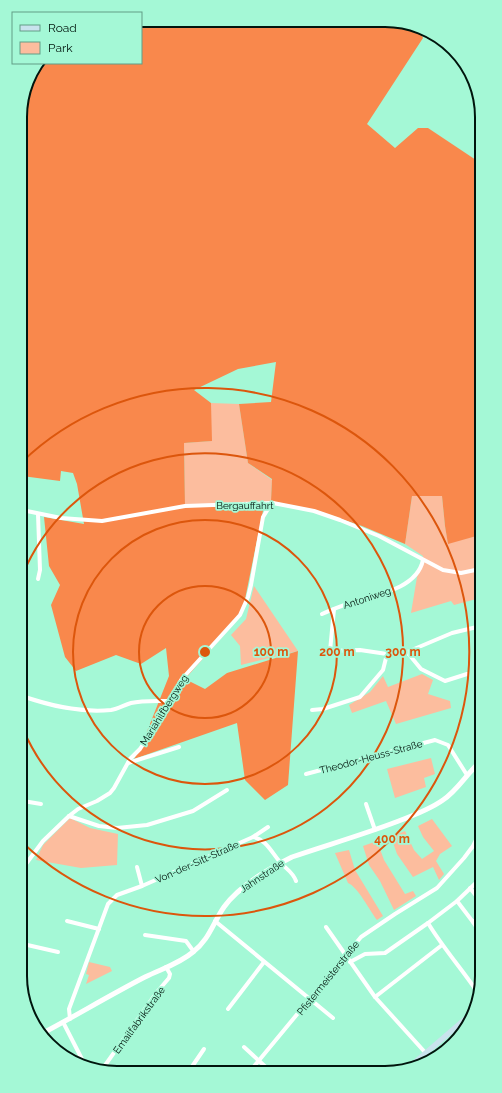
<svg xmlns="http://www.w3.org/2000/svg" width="502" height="1093" viewBox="0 0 502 1093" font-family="Raleway,sans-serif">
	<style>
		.green { fill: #fcbd9e }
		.forest { fill: #f9884c }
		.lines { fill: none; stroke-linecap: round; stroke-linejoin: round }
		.minor { stroke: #fff; stroke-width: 4 }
		.tertiary { stroke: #fff; stroke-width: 5 }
		.secondary { stroke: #c9e3ed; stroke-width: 5.5 }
		.ring { fill: none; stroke: #dc560c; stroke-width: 2 }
		.labels { text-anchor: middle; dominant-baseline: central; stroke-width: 3.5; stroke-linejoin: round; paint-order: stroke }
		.street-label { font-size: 10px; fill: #00150d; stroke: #a4f8d6 }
		.rim { fill: none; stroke: #00150d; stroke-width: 2 }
		.centre { fill: #dc560c; stroke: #a4f8d6; stroke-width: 2 }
		.ring-label { font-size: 12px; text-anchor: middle; font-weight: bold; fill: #dc560c; stroke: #a4f8d6; stroke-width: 3.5; stroke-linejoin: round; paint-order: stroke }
	</style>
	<rect width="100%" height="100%" fill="#a4f8d6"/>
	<g class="green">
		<polygon points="211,403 239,404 248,463 272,480 271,501 185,506 184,443 211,441"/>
		<polygon points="412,496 442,496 445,526 448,543 480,535 480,598 454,605 451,601 411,613 417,577 421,567 423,556 405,544"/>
		<polygon points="254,586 298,651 241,665 240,646 231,635 246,619"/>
		<polygon points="422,674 433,680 428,694 450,701 451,708 396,724 386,701 352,713 349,705 370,692 383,676 388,687"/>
		<polygon points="431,758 435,774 424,778 426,787 395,798 387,769"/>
		<polygon points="70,818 90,828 118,834 117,865 81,868 36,860 43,845"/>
		<polygon points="432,819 452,846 440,854 436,861 444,874 439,880 433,867 413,877 397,854 391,837 405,831 414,850 422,859 434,851 423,837 418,826"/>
		<polygon points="377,841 384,860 405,894 413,891 416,896 394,910 380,881 369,865 363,846"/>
		<path d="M349 850 355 870 383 916 377 920C370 911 358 887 348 883L335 853Z"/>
		<polygon points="89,962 110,967 112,971 86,984 89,975 86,974"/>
	</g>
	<polygon class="forest" points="141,20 404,22 419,29 423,38 367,124 395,148 418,128 428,128 479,162 480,535 448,544 445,526 442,496 412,496 405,544 362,526 317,511 271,501 272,479 248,463 239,404 271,402 276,362 238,369 194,390 211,403 212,441 184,443 185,506 254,508 264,506 242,614 185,679 205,689 227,673 298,651 288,785 265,800 245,780 237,723 134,759 140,749 169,676 166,648 141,664 116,655 76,671 65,657 51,605 60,585 49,566 44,517 84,524 77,484 73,473 61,471 60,481 22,476 20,110 30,74 38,63 141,63"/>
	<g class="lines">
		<g class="minor">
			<polyline points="22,510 61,518 102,521 185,506 273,503 314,511 340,520 379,536 443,570 461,573 480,569"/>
			<polyline points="38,514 40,570 38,579"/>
			<polyline points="334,609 330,651 360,650 387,654 407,652 452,633 481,626"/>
			<path d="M322 614C332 609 342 606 352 602 376 595 417 589 423 560"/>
			<polyline points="407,652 421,669 445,681 467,674"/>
			<path d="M22 696C51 706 80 713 111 710 118 709 124 705 131 703 143 700 159 701 171 701"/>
			<polyline points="312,710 323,709 360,697 383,670 387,654"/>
			<polyline points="128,763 179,747"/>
			<polyline points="306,774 435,740 448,745 467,775"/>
			<polyline points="23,801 41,804"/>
			<polyline points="366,804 375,830"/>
			<polyline points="69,816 99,826 117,828 147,825 193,811 227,790"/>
			<path d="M253 837C266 839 272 853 280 862 286 869 293 872 296 881"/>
			<polyline points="137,867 142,886"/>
			<polyline points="23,868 43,841 69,816 78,809 97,801 110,793 114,788 130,759 140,749 171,701 181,680 240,615 248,597 251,585 263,517 268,509 273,503"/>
			<polyline points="470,888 481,902"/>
			<polyline points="457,901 473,922 482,935"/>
			<polyline points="67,921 99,929"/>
			<polyline points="215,921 333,1018"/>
			<polyline points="473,922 482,916"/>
			<path d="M428 923C443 948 462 969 478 993"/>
			<polyline points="326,927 375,997 432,1060"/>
			<polyline points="145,935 186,941 194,952"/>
			<polyline points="23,944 58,952"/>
			<polyline points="350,962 365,954 385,953 428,923 457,901 481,878"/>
			<polyline points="375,997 442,945"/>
			<polyline points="228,1009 264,962"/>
			<polyline points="70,1019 69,1009 108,904 117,895 142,886 253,837 268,827"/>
			<polyline points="63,1022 85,1065"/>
			<polyline points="244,1047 269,1070"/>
			<polyline points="251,1070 361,937 395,914 437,888 464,858 473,846 481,830"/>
			<polyline points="101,1071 157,992 169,978 170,974 166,967"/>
			<polyline points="189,1071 204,1049"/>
		</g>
		<path class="tertiary" d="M43 1033C77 1015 110 995 145 977 161 969 179 964 193 952 209 940 213 923 224 907 238 887 270 868 292 857 327 845 362 835 396 822 412 816 429 810 443 800 458 790 467 773 481 761"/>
		<polyline class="secondary" points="406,1070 470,1015"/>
	</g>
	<g class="ring">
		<circle cx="205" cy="652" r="66"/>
		<circle cx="205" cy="652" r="132"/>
		<path d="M22 576A198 198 0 1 1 23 729"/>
		<path d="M22 462A264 264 0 1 1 23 843"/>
	</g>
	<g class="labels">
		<g class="street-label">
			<text x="245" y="505">Bergauffahrt</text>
			<text transform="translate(367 598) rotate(-18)">Antoniweg</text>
			<text transform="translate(164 710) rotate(-58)">Mariahilfbergweg</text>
			<text transform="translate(371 757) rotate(-15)">Theodor-Heuss-Straße</text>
			<text transform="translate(197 862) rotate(-24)">Von-der-Sitt-Straße</text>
			<text transform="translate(262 876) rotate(-34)">Jahnstraße</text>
			<text transform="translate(328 978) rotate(-51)">Pfistermeisterstraße</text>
			<text transform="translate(139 1020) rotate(-54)">Emailfabrikstraße</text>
		</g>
	</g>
	<path d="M0 0H502V1093H0ZM117 27H385A90 90 0 0 1 475 117V976A90 90 0 0 1 385 1066H117A90 90 0 0 1 27 976V117A90 90 0 0 1 117 27Z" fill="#a4f8d6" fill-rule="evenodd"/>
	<path class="rim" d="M117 27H385A90 90 0 0 1 475 117V976A90 90 0 0 1 385 1066H117A90 90 0 0 1 27 976V117A90 90 0 0 1 117 27Z"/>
	<circle cx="205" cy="652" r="6" class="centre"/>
	<g class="ring-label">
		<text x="271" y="656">100 m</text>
		<text x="337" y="656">200 m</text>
		<text x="403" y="656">300 m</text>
		<text x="392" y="843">400 m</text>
	</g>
	<rect x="12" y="12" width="130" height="52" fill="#a4f8d6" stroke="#629d86"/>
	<rect x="20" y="25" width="20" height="6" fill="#c9e3ed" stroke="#629d86"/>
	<text x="48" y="32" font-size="12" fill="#00150d">Road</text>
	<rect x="20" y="42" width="20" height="12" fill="#fcbd9e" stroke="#629d86"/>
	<text x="48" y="52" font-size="12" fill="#00150d">Park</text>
</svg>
